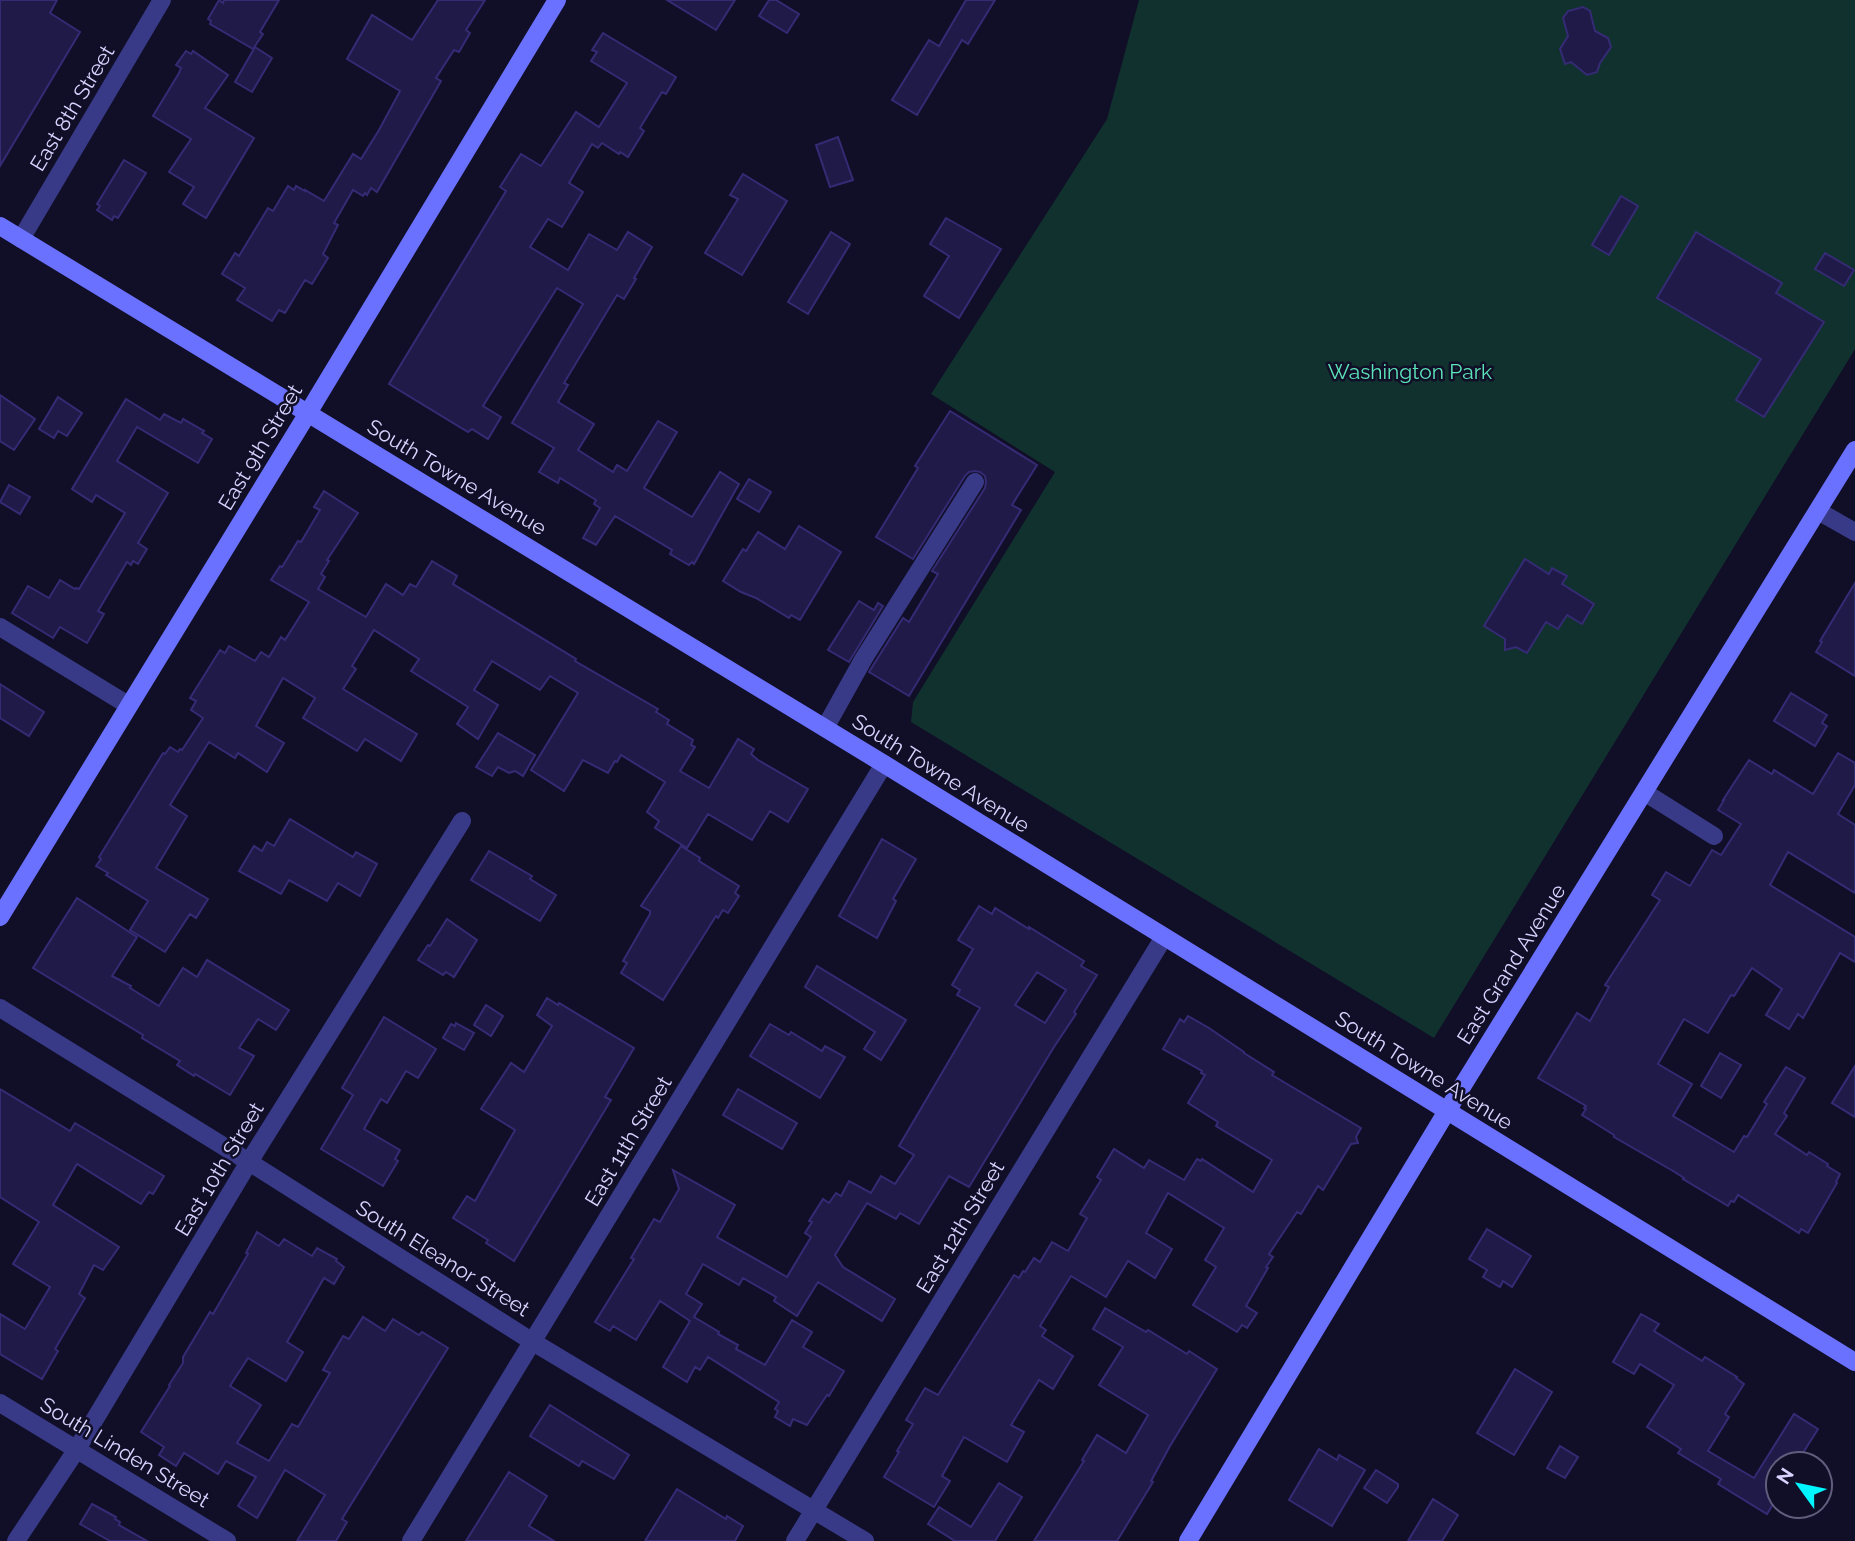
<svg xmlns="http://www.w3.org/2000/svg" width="1855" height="1541" viewBox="0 0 1855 1541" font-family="Raleway,sans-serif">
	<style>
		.green { fill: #11312e }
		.building { fill: #201a48; stroke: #352b75; stroke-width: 2; fill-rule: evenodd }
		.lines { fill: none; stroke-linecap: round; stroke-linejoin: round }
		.street { stroke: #383a87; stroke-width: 18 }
		.secondary { stroke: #6b71ff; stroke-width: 18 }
		.labels { text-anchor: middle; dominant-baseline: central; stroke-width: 5; stroke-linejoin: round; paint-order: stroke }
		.street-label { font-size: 21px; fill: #d6d4ff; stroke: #110e27 }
		.park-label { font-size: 21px; fill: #5ce4b9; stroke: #110e27 }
	</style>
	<rect width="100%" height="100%" fill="#110e27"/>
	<polygon class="green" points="1139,0 1855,0 1855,349 1434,1038 911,722 913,702 1055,472 931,394 1107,119"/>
	<g class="building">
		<polygon points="0,0 57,0 50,13 80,32 0,166"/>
		<polygon points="219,0 223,3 224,0 279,0 260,32 263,34 253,49 210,24 211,21 208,19"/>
		<polygon points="438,0 485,0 466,30 470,33 459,52 454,50 436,78 441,81 377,192 371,188 367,195 365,193 363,196 353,190 334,223 338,225 323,254 328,258 312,284 305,280 285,313 279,310 272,321 237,300 245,288 222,274 235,253 239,256 268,208 273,211 288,186 294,190 296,186 305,191 305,190 324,201 353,154 361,159 379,130 400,91 347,59 372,15 412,40"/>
		<polygon points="667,0 735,0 716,30"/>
		<polygon points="769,0 776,0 799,14 787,33 759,16"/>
		<polygon points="966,0 995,0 968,44 962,40 917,115 892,100 929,40 939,46"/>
		<polygon points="1583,7 1590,11 1595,31 1608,38 1611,47 1600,63 1597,72 1587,75 1571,62 1565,64 1560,49 1568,36 1563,18 1568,11"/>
		<polygon points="603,33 676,77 666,94 662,92 640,128 644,131 628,157 620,152 619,154 602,143 598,148 592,144 569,183 583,192 562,227 548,219 530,247 568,270 589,234 617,250 628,232 652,247 634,278 636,279 624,299 617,295 564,383 568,385 558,402 594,424 578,450 613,472 617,465 627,471 658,421 677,432 644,488 692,517 720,472 739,484 694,564 692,562 689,565 670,554 672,550 615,516 596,545 583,538 600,508 594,504 596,500 560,478 558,483 539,472 554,448 512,423 583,304 557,288 483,406 501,417 488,439 472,429 468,432 389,384 506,191 500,187 521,154 541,166 576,112 599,127 627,83 591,61 597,52 592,50"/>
		<polygon points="255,47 272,58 252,92 235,82"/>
		<polygon points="186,51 191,54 193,51 228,75 205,108 254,138 206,218 183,204 194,187 169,172 191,139 153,116 179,73 181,68 176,65"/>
		<polygon points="838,137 853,180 830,187 816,145"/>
		<polygon points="124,160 146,173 118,218 114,216 112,220 97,210 100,206 97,204"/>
		<polygon points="743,174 787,201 742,275 705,253 738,199 730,195"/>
		<polygon points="1621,196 1638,206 1609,255 1592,245"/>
		<polygon points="946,218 1001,249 959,318 924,296 949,256 930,244"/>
		<polygon points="831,232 850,244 808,314 788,302"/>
		<polygon points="1696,232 1782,283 1776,293 1824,322 1764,417 1736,400 1761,359 1657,298"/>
		<polygon points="1825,253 1854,270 1844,286 1815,269"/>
		<polygon points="0,395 35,419 14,450 0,441"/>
		<polygon points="58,397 82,413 67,436 58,431 54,438 39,429"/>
		<polygon points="126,399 160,420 164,414 181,423 183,419 204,431 202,433 212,439 198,463 137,427 117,461 168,493 138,543 147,549 138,564 133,561 131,565 127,562 98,611 104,614 87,643 60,627 53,638 12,613 28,586 49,598 60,580 75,589 76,588 79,589 125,513 96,495 92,502 72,489"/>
		<polygon points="950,411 1037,465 1012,505 1021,510 909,696 869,672 903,618 909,622 938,574 932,571 985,488 986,482 985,476 980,472 975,471 969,472 965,476 913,559 876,537 918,468 915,466"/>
		<polygon points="749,479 771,492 759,512 737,499"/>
		<polygon points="9,485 30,497 20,514 0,502"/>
		<polygon points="324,491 358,513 327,560 329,561 321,574 325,577 318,589 366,617 386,584 403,595 410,584 416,587 432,561 457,576 453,584 576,659 575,661 658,709 656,712 669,720 667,724 693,740 691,745 695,747 680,771 709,788 738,739 754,749 751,754 758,760 808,789 788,822 770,811 752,840 708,814 687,848 655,828 659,821 647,812 665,782 621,755 617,762 615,761 608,773 583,760 564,791 531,770 578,693 550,676 540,690 492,661 474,690 498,705 478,739 457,724 468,707 411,671 419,659 374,630 352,666 356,669 343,689 417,734 401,761 365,739 357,751 303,718 315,698 283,678 256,726 284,743 267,772 238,753 235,758 209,742 170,805 187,816 156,868 208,899 196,918 190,914 165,952 130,930 148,901 106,875 108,873 96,866 101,859 99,857 163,753 165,754 170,747 178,752 180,749 182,750 203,718 191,710 196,701 190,698 220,650 225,653 229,646 255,661 261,652 269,657 281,637 285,640 309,602 271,580 280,566 282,567 298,541 301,542 320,510 314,507"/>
		<polygon points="799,526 841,552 800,620 791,615 789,618 756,598 741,592 723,581 743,549 746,551 758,532 785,549"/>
		<polygon points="1525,559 1549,574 1552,568 1567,576 1562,584 1594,604 1582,624 1567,615 1558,629 1546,622 1527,653 1516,647 1505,650 1505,639 1484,626"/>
		<polygon points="1855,583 1855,676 1816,652 1822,642 1820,641"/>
		<polygon points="859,601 874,610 878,603 883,606 849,662 828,650"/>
		<polygon points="0,684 44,712 29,736 0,718"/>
		<polygon points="1791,693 1827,715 1822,723 1827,726 1815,746 1774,721"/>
		<polygon points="498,733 535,755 523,776 515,771 509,773 498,767 492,776 476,767"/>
		<polygon points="1838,753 1855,763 1855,785 1838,814 1855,825 1855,893 1788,852 1770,885 1855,937 1855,962 1840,953 1803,1018 1798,1014 1789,1029 1766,1015 1782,989 1752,968 1734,996 1731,995 1708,1033 1684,1019 1658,1064 1692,1084 1673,1116 1734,1152 1744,1136 1747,1137 1767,1104 1764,1102 1786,1067 1805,1078 1784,1113 1787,1116 1775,1134 1807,1155 1809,1152 1828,1164 1827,1166 1840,1174 1836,1182 1837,1183 1808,1233 1801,1229 1799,1233 1738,1195 1734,1202 1731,1201 1728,1206 1683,1179 1684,1178 1673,1171 1614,1137 1614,1135 1582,1115 1586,1109 1584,1108 1586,1106 1538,1078 1577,1013 1590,1021 1609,987 1605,985 1660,900 1652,895 1666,872 1690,886 1712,850 1721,855 1741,824 1718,810 1724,800 1723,800 1749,760 1772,774 1774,770 1813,794"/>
		<polygon points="290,819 353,857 356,852 377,864 360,896 338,883 327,901 289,880 281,894 239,871 254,846 262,851 267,842 274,846"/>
		<polygon points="882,839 916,859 893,899 896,901 877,938 839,916"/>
		<polygon points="681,846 700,858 699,861 739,886 735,893 739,896 728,913 723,910 718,918 716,916 663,1000 621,973 627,963 623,961 650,914 650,911 641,906"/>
		<polygon points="489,851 532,876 530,879 556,895 540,921 471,880"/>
		<polygon points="77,898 137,937 112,976 131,986 130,988 159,1006 183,968 197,977 207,960 289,1010 276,1030 258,1019 239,1048 254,1056 230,1095 195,1074 194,1076 177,1065 180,1061 142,1038 143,1035 33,968"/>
		<path d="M979 906 992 914 995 908 1029 929V927L1084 961 1081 966 1097 975 1074 1012 1076 1014 1054 1047 969 1187 949 1176 919 1224 900 1213 896 1219 867 1203 835 1255 843 1267 895 1299 882 1321 818 1282 797 1316 774 1301 776 1297 743 1278 739 1285 703 1264 686 1294 702 1304 694 1317 719 1332 718 1334 738 1345 736 1349 765 1365 792 1320 812 1332 803 1347 844 1371 829 1396 827 1395 807 1425 793 1419 790 1426 775 1417 778 1411 775 1409 779 1402 708 1357 700 1370 695 1367 687 1382 663 1367 690 1321 660 1301 636 1340 613 1326 610 1331 595 1322 634 1259 631 1258 654 1219 660 1222 679 1189 673 1170 735 1205 717 1237 787 1277 811 1237 805 1233 812 1222 809 1221 823 1199 829 1203 836 1193 841 1196 849 1181 871 1193 881 1176 895 1184 914 1155 899 1146 980 1008 957 995 960 990 952 985 973 949 958 940ZM1037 972 1066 990 1045 1023 1015 1005Z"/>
		<polygon points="447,919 477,940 454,977 446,972 443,975 418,960 428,945 430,946"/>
		<polygon points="817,966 906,1020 881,1060 864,1049 875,1032 805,987"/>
		<polygon points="547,998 558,1005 559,1003 634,1048 605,1097 611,1100 514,1261 486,1243 488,1240 453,1218 467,1196 475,1201 515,1130 481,1109 511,1063 524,1072 552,1026 537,1015"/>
		<polygon points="486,1005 503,1016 491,1036 474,1025"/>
		<polygon points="1188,1016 1209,1028 1244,1052 1244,1053 1274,1072 1272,1075 1361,1128 1356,1137 1358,1143 1351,1144 1323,1190 1318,1186 1301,1214 1297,1212 1269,1254 1273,1257 1266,1267 1268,1268 1246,1306 1257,1313 1247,1328 1242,1325 1237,1332 1193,1305 1216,1267 1205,1260 1224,1228 1168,1193 1146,1233 1172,1249 1155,1278 1128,1261 1106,1297 1071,1276 1040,1326 1046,1330 1042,1336 1073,1356 1053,1389 1039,1380 1011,1425 1024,1432 1007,1462 964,1437 942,1476 950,1481 934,1507 884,1477 899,1452 897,1451 913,1424 906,1420 925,1388 938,1395 1014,1275 1019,1278 1023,1271 1025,1272 1034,1258 1040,1262 1052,1242 1068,1251 1087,1218 1080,1214 1101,1180 1097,1177 1114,1149 1144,1168 1149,1160 1184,1180 1197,1159 1201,1161 1202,1159 1253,1192 1272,1160 1216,1126 1218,1122 1188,1103 1205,1075 1201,1073 1202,1071 1163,1049 1180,1019 1184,1022"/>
		<polygon points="384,1017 436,1049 418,1078 406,1071 387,1103 381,1099 364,1129 400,1150 395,1159 398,1161 383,1186 321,1149 353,1095 342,1088"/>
		<polygon points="456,1023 474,1033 464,1050 443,1038 451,1024 455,1026"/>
		<polygon points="770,1024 789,1035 791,1032 822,1051 825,1046 845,1057 820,1098 750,1056"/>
		<polygon points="1720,1053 1741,1065 1721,1098 1701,1086"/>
		<polygon points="1855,1066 1855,1117 1832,1103"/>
		<polygon points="0,1089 70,1131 75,1123 164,1176 153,1194 149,1192 141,1204 77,1164 53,1205 119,1247 103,1270 94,1265 79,1294 85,1298 55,1349 58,1351 42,1379 0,1354 0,1314 25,1329 50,1287 13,1264 39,1222 0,1197"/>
		<polygon points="738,1089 797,1123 782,1149 723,1115"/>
		<polygon points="1487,1229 1531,1256 1512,1287 1503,1281 1500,1287 1483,1277 1487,1270 1469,1259"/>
		<polygon points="257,1232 279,1246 284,1239 312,1256 317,1248 337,1259 336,1261 344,1267 334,1284 324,1278 287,1342 303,1352 286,1381 248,1358 230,1386 261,1405 237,1443 269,1461 292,1424 298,1427 330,1373 323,1370 343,1336 349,1339 363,1317 385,1331 393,1319 419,1335 422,1332 448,1348 342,1519 347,1522 336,1541 297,1541 325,1495 285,1470 257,1518 238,1506 256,1477 226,1461 218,1474 184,1453 176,1466 159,1455 164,1447 141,1432 170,1386 169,1385 183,1363 183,1357 210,1312 213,1314 248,1254 246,1253"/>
		<polygon points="1105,1308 1146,1332 1148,1330 1187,1354 1189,1351 1217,1369 1170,1446 1151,1481 1153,1482 1117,1541 1034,1541 1084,1461 1082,1460 1097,1435 1126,1453 1148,1415 1099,1385 1123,1347 1093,1329"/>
		<polygon points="1641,1314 1659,1324 1654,1331 1702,1361 1705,1357 1737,1377 1736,1378 1744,1384 1725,1414 1729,1417 1708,1451 1754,1478 1794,1414 1818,1429 1796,1464 1778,1464 1778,1496 1767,1514 1718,1484 1721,1479 1678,1453 1681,1449 1647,1427 1674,1385 1640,1364 1634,1374 1613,1362"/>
		<polygon points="1515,1369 1552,1392 1514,1455 1477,1433"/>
		<polygon points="550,1405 629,1455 614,1479 582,1461 579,1466 530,1436"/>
		<polygon points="1560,1446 1578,1457 1565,1478 1547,1468"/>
		<polygon points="1319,1449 1337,1460 1339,1455 1365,1470 1332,1526 1289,1500"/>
		<polygon points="1376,1470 1398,1484 1398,1487 1387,1503 1364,1488"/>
		<polygon points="509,1472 547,1496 529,1526 554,1541 466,1541"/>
		<polygon points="999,1483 1022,1497 995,1541 955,1541 928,1524 939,1507 971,1527"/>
		<polygon points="677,1489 726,1519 727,1516 743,1526 735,1541 645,1541"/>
		<polygon points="1433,1499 1458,1515 1442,1541 1408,1541"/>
		<polygon points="92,1504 116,1517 115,1519 120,1522 119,1525 147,1541 110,1541 80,1524"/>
	</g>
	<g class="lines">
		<g class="street">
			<polyline points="21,239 162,0"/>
			<polyline points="1818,511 1855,532"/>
			<polyline points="0,627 128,705"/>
			<polyline points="825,728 864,658 975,482"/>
			<polyline points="1644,792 1714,836"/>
			<polyline points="0,1008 249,1162 533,1342 865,1541"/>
			<polyline points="0,1403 227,1541"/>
			<polyline points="16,1541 77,1449 249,1162 462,821"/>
			<polyline points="411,1541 884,764"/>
			<polyline points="795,1541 1164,937"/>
		</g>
		<g class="secondary">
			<polyline points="0,226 884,764 1855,1362"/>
			<polyline points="0,917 308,413 557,0"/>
			<polyline points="1188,1541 1447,1111 1855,450"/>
		</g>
	</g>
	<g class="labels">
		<g class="street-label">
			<text transform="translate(72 108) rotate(-59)">East 8th Street</text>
			<text transform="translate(260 447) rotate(-59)">East 9th Street</text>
			<text transform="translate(457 477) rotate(31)">South Towne Avenue</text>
			<text transform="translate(941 773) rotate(32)">South Towne Avenue</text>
			<text transform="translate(1511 964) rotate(-58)">East Grand Avenue</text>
			<text transform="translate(1424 1070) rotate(32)">South Towne Avenue</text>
			<text transform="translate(628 1141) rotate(-59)">East 11th Street</text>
			<text transform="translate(219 1169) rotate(-59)">East 10th Street</text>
			<text transform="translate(960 1227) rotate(-59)">East 12th Street</text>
			<text transform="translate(443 1258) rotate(32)">South Eleanor Street</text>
			<text transform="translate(125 1452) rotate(31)">South Linden Street</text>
		</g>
		<g class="park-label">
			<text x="1410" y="371">Washington Park</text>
		</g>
	</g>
	<g transform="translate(1799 1485) rotate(303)"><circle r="33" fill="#110e27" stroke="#605d7d" stroke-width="2"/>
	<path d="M0-5L12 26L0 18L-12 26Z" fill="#00f6ff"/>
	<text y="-10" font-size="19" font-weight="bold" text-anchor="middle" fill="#d6d4ff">N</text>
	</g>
</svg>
